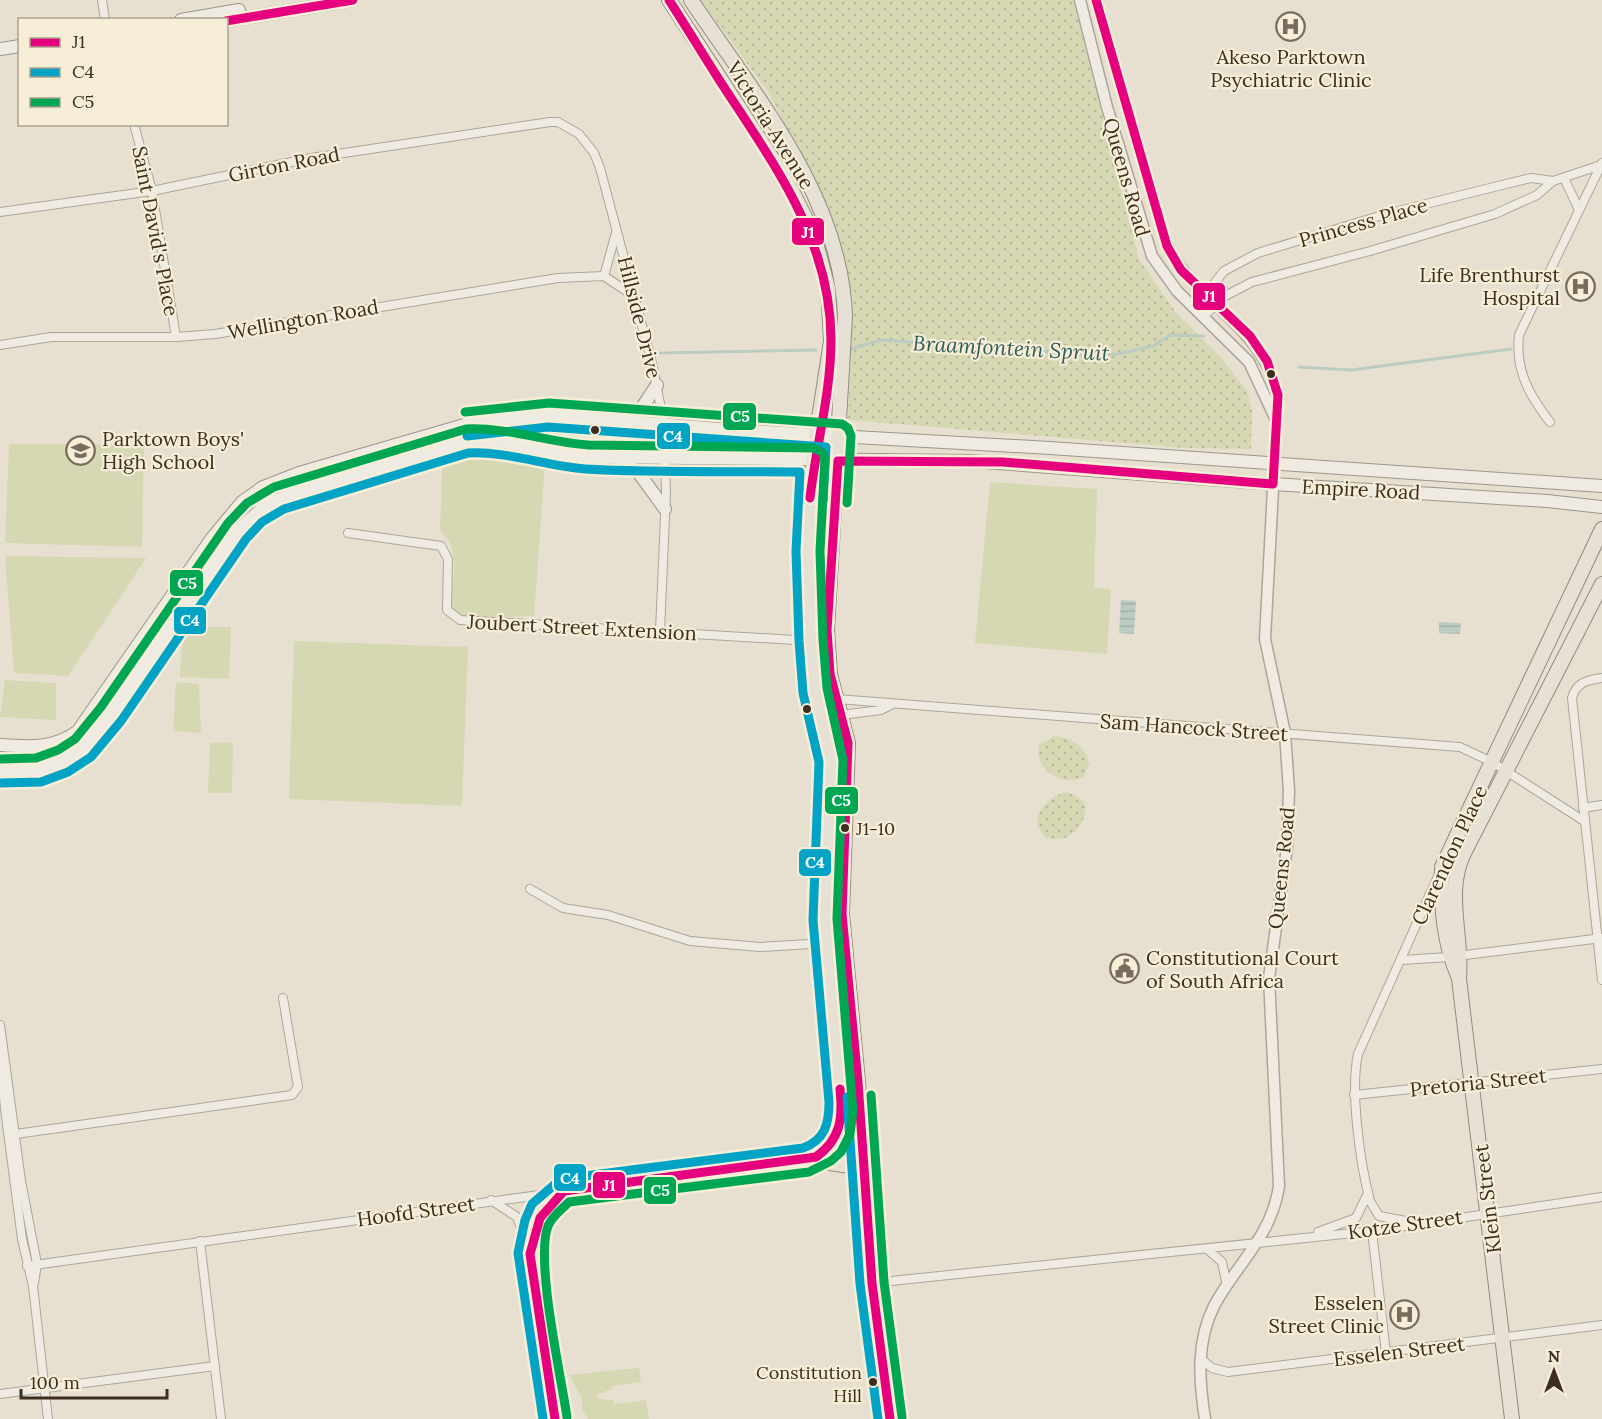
<svg xmlns="http://www.w3.org/2000/svg" width="1602" height="1419" viewBox="0 0 1602 1419" font-family="Lora,serif">
	<style>
		.grass { fill: #d6d7b3 }
		.park { fill: url(#park-dots) }
		.water { fill: url(#water-rules) }
		.lines { fill: none; stroke-linecap: round; stroke-linejoin: round }
		.stream { stroke: #bcccc2; stroke-width: 3 }
		.minor-casing { stroke: #ada599; stroke-width: 10 }
		.tertiary-casing { stroke: #ada599; stroke-width: 13 }
		.secondary-casing { stroke: #9c958a; stroke-width: 14 }
		.primary-casing { stroke: #928b80; stroke-width: 16 }
		.minor { stroke: #efebe3; stroke-width: 8 }
		.tertiary { stroke: #efebe3; stroke-width: 10 }
		.secondary { stroke: #efebe3; stroke-width: 12 }
		.primary { stroke: #e6e1d4; stroke-width: 14 }
		.bus-1-casing { stroke: #f7eed8; stroke-width: 14 }
		.bus-2-casing { stroke: #f7eed8; stroke-width: 14 }
		.bus-3-casing { stroke: #f7eed8; stroke-width: 14 }
		.bus-1 { stroke: #e5007d; stroke-width: 9 }
		.bus-2 { stroke: #03a3c5; stroke-width: 9 }
		.bus-3 { stroke: #00a651; stroke-width: 9 }
		.bus-dot { fill: #3d2e20; stroke: #f7eed8; stroke-width: 2 }
		.labels { text-anchor: middle; dominant-baseline: central; stroke-width: 4.5; stroke-linejoin: round; paint-order: stroke }
		.bus-label { font-size: 18px; fill: #3d2e20; stroke: #f7eed8; text-anchor: start }
		.poi-label { font-size: 20px; fill: #3d2e20; stroke: #f7eed8; text-anchor: end }
		.street-label { font-size: 20px; fill: #3d2e20; stroke: #f7eed8 }
		.water-label { font-size: 21px; font-style: italic; fill: #2f5d5a; stroke: #f7eed8 }
		.line-badge { stroke: #f7eed8; stroke-width: 2 }
		.badge-label { font-size: 16px; text-anchor: middle; font-weight: bold; fill: #fff }
	</style>
	<defs>
		<pattern id="park-dots" width="8" height="8" patternUnits="userSpaceOnUse" patternTransform="scale(1.5)"><rect width="8" height="8" fill="#d6d7b3"/><path d="M2 2h.1M6 6h.1" fill="none" stroke="#b9b99a" stroke-width="1.8" stroke-linecap="round"/></pattern>
		<pattern id="water-rules" width="6" height="5" patternUnits="userSpaceOnUse" patternTransform="scale(1.5)"><rect width="6" height="5" fill="#bcccc2"/><path d="M0 2.5h6" fill="none" stroke="#a2b0a6"/></pattern>
	</defs>
	<rect width="100%" height="100%" fill="#e7e0d1"/>
	<g class="grass">
		<polygon points="9,444 144,445 142,547 5,543"/>
		<path d="M465 447H489L545 464 534 616 465 618 450 610C452 584 463 550 440 531L443 451Z"/>
		<polygon points="990,482 1097,489 1094,588 1111,589 1107,654 975,643"/>
		<polygon points="5,556 146,558 68,676 14,673"/>
		<polygon points="183,627 231,627 229,679 180,677"/>
		<polygon points="294,641 468,647 462,806 289,799"/>
		<polygon points="5,680 56,683 56,720 0,717"/>
		<polygon points="176,682 199,684 201,733 173,731"/>
		<polygon points="233,742 232,793 208,793 210,743"/>
		<polygon points="639,1368 641,1382 612,1386 612,1389 598,1394 598,1399 613,1400 614,1404 646,1400 649,1419 588,1419 582,1409 582,1398 569,1375"/>
	</g>
	<g class="park">
		<polygon points="701,0 1073,0 1139,259 1176,313 1222,359 1247,391 1252,411 1251,449 1185,448 848,420 853,299 826,205 768,92"/>
		<path d="M1054 736C1071 738 1084 744 1089 763L1084 777C1062 788 1034 770 1039 745Z"/>
		<path d="M1068 792 1084 801C1091 823 1067 847 1045 837L1037 826C1037 807 1050 796 1068 792Z"/>
	</g>
	<g class="water">
		<polygon points="1121,600 1136,601 1134,634 1119,633"/>
		<polygon points="1439,622 1461,623 1460,634 1439,633"/>
	</g>
	<g class="lines">
		<g class="stream">
			<polyline points="851,349 881,340 1088,355 1118,354 1153,346 1170,335 1204,336"/>
			<polyline points="660,353 816,350"/>
			<polyline points="1299,367 1351,370 1511,349"/>
		</g>
		<defs>
			<g id="minor">
				<polyline points="102,0 105,20"/>
				<polyline points="134,124 152,191 176,337"/>
				<polyline points="1564,178 1579,210"/>
				<polyline points="0,212 152,191 311,158 550,122 558,122 579,134 594,153 600,168 652,363 664,424 666,494 660,631"/>
				<polyline points="604,276 616,233"/>
				<polyline points="1195,308 1224,271 1258,253 1386,214 1494,187 1531,178 1553,181"/>
				<polyline points="1204,316 1225,296 1252,282 1370,251 1495,214 1537,195 1553,181 1601,165"/>
				<polyline points="0,345 51,337 176,337 215,334 558,278 604,276 635,297"/>
				<path d="M1550 422C1529 395 1515 370 1519 335L1602 163"/>
				<polyline points="348,533 441,546 448,559 447,610 460,620 811,641"/>
				<path d="M1602 678C1588 680 1576 682 1572 698L1602 980"/>
				<polyline points="837,699 1460,747 1492,762 1584,821"/>
				<polyline points="841,715 881,710 891,705"/>
				<polyline points="1583,808 1602,805"/>
				<polyline points="530,889 563,908 608,915 690,941 760,947 827,943"/>
				<polyline points="1402,960 1449,957 1602,938"/>
				<polyline points="0,1025 21,1181 37,1264 34,1283"/>
				<polyline points="2,1043 1,1070 6,1117 22,1239 33,1286 48,1419"/>
				<polyline points="1354,1095 1602,1069"/>
				<polyline points="16,1134 292,1095 298,1087 283,998"/>
				<polyline points="491,1200 517,1217 529,1249"/>
				<path d="M1406 1221 1379 1216 1370 1201C1360 1163 1350 1091 1358 1054L1439 874"/>
				<polyline points="1372,1231 1386,1353"/>
				<polyline points="1318,1232 1356,1218 1368,1193"/>
				<polyline points="200,1241 221,1419"/>
				<polyline points="1207,1249 1222,1262 1227,1286"/>
				<polyline points="27,1266 561,1192"/>
				<polyline points="872,1283 1372,1231 1602,1197"/>
				<polyline points="1200,1358 1212,1368 1228,1372 1602,1325"/>
				<polyline points="0,1394 215,1366"/>
			</g>
			<g id="tertiary">
				<polyline points="1080,0 1107,107 1152,256 1177,291 1249,362 1276,420"/>
				<path d="M1096 0 1167 246C1198 305 1262 325 1278 395L1265 639 1285 733 1289 791 1287 847 1269 978 1279 1186C1271 1238 1237 1263 1214 1306 1196 1342 1199 1381 1205 1419"/>
			</g>
			<g id="secondary">
				<polyline points="181,20 239,10"/>
				<polyline points="226,21 353,0"/>
				<polyline points="0,49 20,46"/>
				<polyline points="625,421 641,409 657,385"/>
				<polyline points="618,458 638,472 665,509"/>
				<path d="M0 745C29 747 54 749 78 731L212 538 242 502 263 487 299 473 471 423 548 415 731 430 1050 448 1602 486"/>
				<path d="M0 771 38 770 63 761 83 748 111 714 237 531 267 504 297 492 466 441C507 437 547 454 588 457L971 461 1273 484 1547 501 1602 507"/>
			</g>
			<g id="primary">
				<path d="M691 0C755 96 841 196 845 316L827 630 830 674 848 743 842 914 858 1082 872 1283 890 1419"/>
				<path d="M1459 978C1443 943 1441 904 1442 867L1602 529"/>
				<polyline points="811,1160 849,1166 863,1180"/>
				<path d="M555 1419 530 1254 536 1223 543 1210 564 1191 806 1160C823 1155 837 1144 841 1126L825 919 831 761 813 675 808 551 814 450 831 341 828 288 814 235 787 181 669 0"/>
				<path d="M1512 1419 1459 979C1463 935 1444 891 1465 851L1602 584"/>
			</g>
		</defs>
		<use href="#minor" class="minor-casing"/>
		<use href="#tertiary" class="tertiary-casing"/>
		<use href="#secondary" class="secondary-casing"/>
		<use href="#primary" class="primary-casing"/>
		<use href="#minor" class="minor"/>
		<use href="#tertiary" class="tertiary"/>
		<use href="#secondary" class="secondary"/>
		<use href="#primary" class="primary"/>
		<defs>
			<g id="bus-1">
				<path d="M669 0C691 34 712 70 735 104 783 177 831 248 831 340 831 393 816 446 810 498"/>
				<polyline points="226,21 353,0"/>
				<path d="M555 1419 530 1254 540 1218 564 1191 816 1157C841 1139 843 1118 840 1089"/>
				<polyline points="890,1419 872,1283 858,1082 842,914 848,743 830,674 827,630 838,461 1003,462 1273,484 1278,395 1267,361 1250,336 1181,270 1167,246 1096,0"/>
			</g>
			<g id="bus-2">
				<polyline points="467,436 548,427 826,447 823,501"/>
				<path d="M0 783 41 782 68 772 91 757 121 721 246 539 262 522 284 509 468 453C507 451 546 466 585 469 657 473 729 471 800 472L796 551 799 641 803 693 819 762 813 920 829 1102C829 1124 825 1140 803 1148L561 1179 532 1204 525 1220 518 1253 543 1419"/>
				<polyline points="847,1097 860,1284 878,1419"/>
			</g>
			<g id="bus-3">
				<polyline points="465,412 549,403 842,424 848,428 851,436 847,503"/>
				<path d="M0 759 36 758 58 750 75 739 101 707 228 523 247 503 274 487 466 429C507 427 547 442 589 445L813 448 822 452 825 459 820 551 823 640 827 688 843 760 837 919 853 1111 850 1134 841 1152 831 1161 809 1172 569 1202C561 1210 552 1216 548 1226 535 1260 561 1376 567 1417"/>
				<polyline points="871,1095 884,1282 902,1417"/>
			</g>
		</defs>
		<use href="#bus-1" class="bus-1-casing"/>
		<use href="#bus-2" class="bus-2-casing"/>
		<use href="#bus-3" class="bus-3-casing"/>
		<use href="#bus-1" class="bus-1"/>
		<use href="#bus-2" class="bus-2"/>
		<use href="#bus-3" class="bus-3"/>
	</g>
	<defs>
		<symbol id="hospital-ring" viewBox="-11 -11 22 22"><circle r="9.5" fill="#f7eed8" stroke="#786c5e" stroke-width="1.5"/><path d="M-5-5h3v3.5h4V-5h3V5h-3V1.5h-4V5h-3Z" fill="#786c5e"/></symbol>
		<symbol id="school-ring" viewBox="-11 -11 22 22"><circle r="9.5" fill="#f7eed8" stroke="#786c5e" stroke-width="1.5"/><path d="M0-5L7-2L0 1L-7-2ZM-4 1L0 2.5L4 1V4Q0 6-4 4Z" fill="#786c5e"/></symbol>
		<symbol id="civic-ring" viewBox="-11 -11 22 22"><circle r="9.5" fill="#f7eed8" stroke="#786c5e" stroke-width="1.5"/><path d="M-.6-6.5H3V-4.5H.6V-3L4-1V1h2V6H-6V1h2V-1L-.6-3ZM-1.2 2.5V6h2.4V2.5Z" fill="#786c5e"/></symbol>
	</defs>
	<g fill-rule="evenodd">
		<use href="#hospital-ring" x="1274" y="10" width="33" height="33"/>
		<use href="#hospital-ring" x="1564" y="270" width="33" height="33"/>
		<use href="#school-ring" x="64" y="434" width="33" height="33"/>
		<use href="#civic-ring" x="1108" y="952" width="33" height="33"/>
		<use href="#hospital-ring" x="1388" y="1298" width="33" height="33"/>
	</g>
	<g class="bus-dot">
		<circle cx="1271" cy="374" r="5"/>
		<circle cx="595" cy="430" r="5"/>
		<circle cx="807" cy="709" r="5"/>
		<circle cx="845" cy="828" r="5"/>
		<circle cx="873" cy="1382" r="5"/>
	</g>
	<g class="labels">
		<g class="bus-label">
			<text x="856" y="828">J1-10</text>
			<text x="862" y="1372" text-anchor="end">Constitution<tspan x="862" dy="23">Hill</tspan></text>
		</g>
		<g class="poi-label">
			<text x="1291" y="56" text-anchor="middle">Akeso Parktown<tspan x="1291" dy="23">Psychiatric Clinic</tspan></text>
			<text x="1560" y="274">Life Brenthurst<tspan x="1560" dy="23">Hospital</tspan></text>
			<text x="102" y="438" text-anchor="start">Parktown Boys'<tspan x="102" dy="23">High School</tspan></text>
			<text x="1146" y="957" text-anchor="start">Constitutional Court<tspan x="1146" dy="23">of South Africa</tspan></text>
			<text x="1384" y="1302">Esselen<tspan x="1384" dy="23">Street Clinic</tspan></text>
		</g>
		<g class="street-label">
			<text transform="translate(771 125) rotate(58)">Victoria Avenue</text>
			<text transform="translate(284 164) rotate(-11)">Girton Road</text>
			<text transform="translate(1127 177) rotate(74)">Queens Road</text>
			<text transform="translate(1363 222) rotate(-16)">Princess Place</text>
			<text transform="translate(156 231) rotate(79)">Saint David's Place</text>
			<text transform="translate(640 317) rotate(76)">Hillside Drive</text>
			<text transform="translate(303 319) rotate(-10)">Wellington Road</text>
			<text transform="translate(1361 489) rotate(3)">Empire Road</text>
			<text transform="translate(582 627) rotate(3)">Joubert Street Extension</text>
			<text transform="translate(1194 727) rotate(4)">Sam Hancock Street</text>
			<text transform="translate(1449 855) rotate(-65)">Clarendon Place</text>
			<text transform="translate(1281 868) rotate(-84)">Queens Road</text>
			<text transform="translate(1478 1082) rotate(-6)">Pretoria Street</text>
			<text transform="translate(1487 1199) rotate(-97)">Klein Street</text>
			<text transform="translate(416 1211) rotate(-8)">Hoofd Street</text>
			<text transform="translate(1405 1224) rotate(-8)">Kotze Street</text>
			<text transform="translate(1399 1351) rotate(-7)">Esselen Street</text>
		</g>
		<g class="water-label">
			<text transform="translate(1011 348) rotate(3)">Braamfontein Spruit</text>
		</g>
	</g>
	<g class="line-badge">
		<rect x="791" y="217" width="34" height="29" rx="6" fill="#e5007d"/>
		<rect x="1192" y="282" width="34" height="29" rx="6" fill="#e5007d"/>
		<rect x="722" y="402" width="35" height="29" rx="6" fill="#00a651"/>
		<rect x="656" y="422" width="35" height="28" rx="6" fill="#03a3c5"/>
		<rect x="169" y="569" width="35" height="28" rx="6" fill="#00a651"/>
		<rect x="173" y="606" width="34" height="29" rx="6" fill="#03a3c5"/>
		<rect x="824" y="786" width="35" height="29" rx="6" fill="#00a651"/>
		<rect x="798" y="848" width="34" height="29" rx="6" fill="#03a3c5"/>
		<rect x="553" y="1163" width="34" height="29" rx="6" fill="#03a3c5"/>
		<rect x="592" y="1171" width="34" height="28" rx="6" fill="#e5007d"/>
		<rect x="643" y="1176" width="34" height="29" rx="6" fill="#00a651"/>
	</g>
	<g class="badge-label">
		<text x="808" y="238">J1</text>
		<text x="1209" y="302">J1</text>
		<text x="740" y="422">C5</text>
		<text x="673" y="442">C4</text>
		<text x="187" y="589">C5</text>
		<text x="190" y="626">C4</text>
		<text x="841" y="806">C5</text>
		<text x="815" y="868">C4</text>
		<text x="570" y="1184">C4</text>
		<text x="609" y="1191">J1</text>
		<text x="660" y="1196">C5</text>
	</g>
	<rect x="18" y="18" width="210" height="108" fill="#f7eed8" stroke="#ada18e" stroke-width="1.5"/>
	<rect x="30" y="38" width="30" height="9" fill="#e5007d" stroke="#ada18e" stroke-width="1.5"/>
	<text x="72" y="48" font-size="18" fill="#3d2e20">J1</text>
	<rect x="30" y="68" width="30" height="9" fill="#03a3c5" stroke="#ada18e" stroke-width="1.5"/>
	<text x="72" y="78" font-size="18" fill="#3d2e20">C4</text>
	<rect x="30" y="98" width="30" height="9" fill="#00a651" stroke="#ada18e" stroke-width="1.5"/>
	<text x="72" y="108" font-size="18" fill="#3d2e20">C5</text>
	<g transform="translate(1554 1371)" stroke="#f7eed8" stroke-width="4.5" paint-order="stroke">
	<path d="M0-4.5L10 22L0 15L-10 22Z" fill="#3d2e20"/>
	<text y="-9" font-size="16" font-weight="bold" text-anchor="middle" fill="#3d2e20">N</text>
	</g>
	<path d="M21 1389v9h146v-9" fill="none" stroke="#3d2e20" stroke-width="3"/>
	<text x="30" y="1389" font-size="18" fill="#3d2e20" stroke="#f7eed8" stroke-width="4.5" paint-order="stroke">100 m</text>
</svg>
